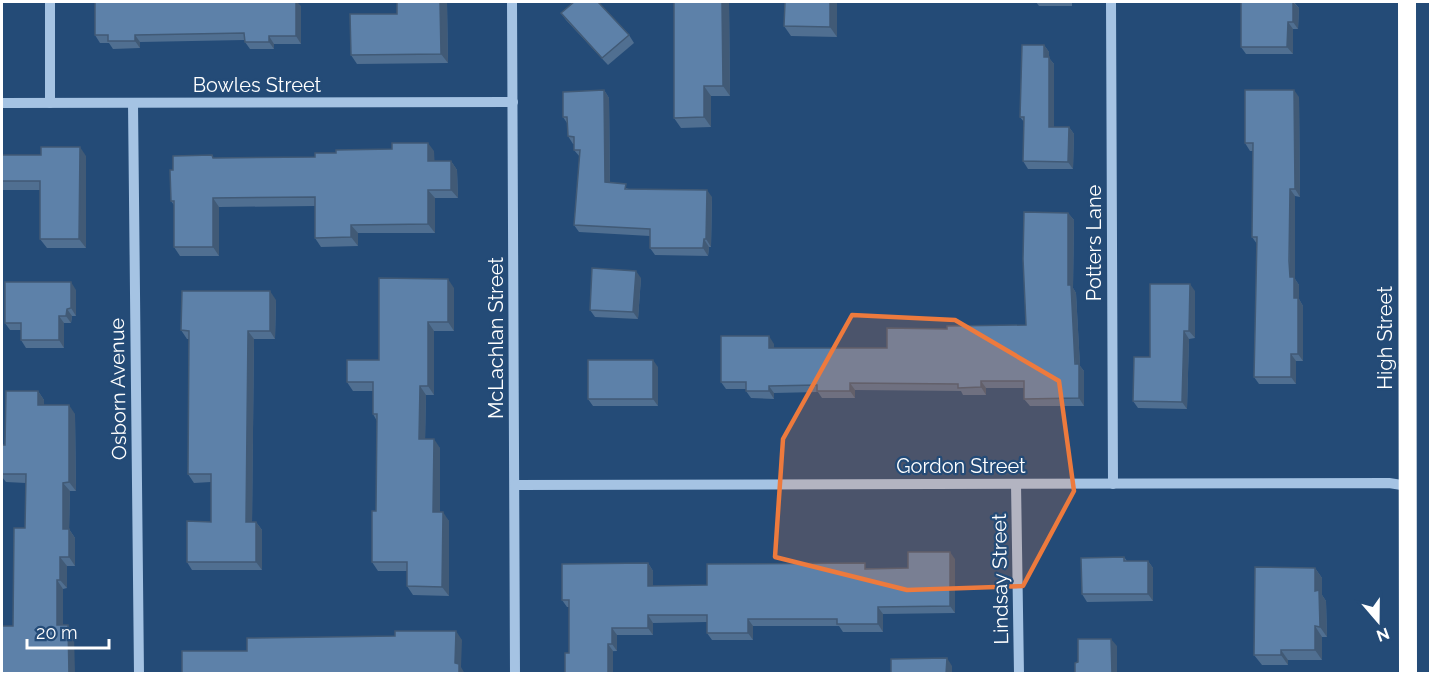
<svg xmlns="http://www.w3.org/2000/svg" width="1432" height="675" viewBox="0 0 1432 675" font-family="Raleway,sans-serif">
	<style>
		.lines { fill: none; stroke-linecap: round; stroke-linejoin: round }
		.minor { stroke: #a5c3e3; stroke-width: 10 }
		.highway { stroke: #fff; stroke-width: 18 }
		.wall { fill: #506f91 }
		.shaded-wall { fill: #415a76 }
		.building { fill: #5d81a9; stroke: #415a76; stroke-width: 1.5 }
		.marked { fill: #ed7a3d; fill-opacity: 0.2; stroke: #ed7a3d; stroke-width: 4.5; stroke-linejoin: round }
		.labels { text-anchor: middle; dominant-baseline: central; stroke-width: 4.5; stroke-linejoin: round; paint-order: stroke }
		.street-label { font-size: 20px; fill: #fff; stroke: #244b77 }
	</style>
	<rect width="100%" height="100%" fill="#244b77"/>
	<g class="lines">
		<g class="minor">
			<polyline points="50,2 50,103"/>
			<polyline points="512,2 515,674"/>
			<polyline points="1111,2 1113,484"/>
			<polyline points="2,103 513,102"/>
			<polyline points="133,103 139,674"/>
			<polyline points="1016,484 1019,674"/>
			<polyline points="515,485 1389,483 1408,486"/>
		</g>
		<polyline class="highway" points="1407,2 1408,674"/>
	</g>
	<g class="wall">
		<polygon points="397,2 447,2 448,63 357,64 351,55 397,14"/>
		<polygon points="674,2 837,2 837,37 791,36 784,26 785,2 729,2 730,96 711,96 711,127 681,128 674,118"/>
		<polygon points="1036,2 1072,2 1072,6 1039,6"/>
		<polygon points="1241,2 1294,2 1299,8 1298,29 1293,29 1293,54 1246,54 1241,47"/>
		<polygon points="301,6 301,44 274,44 274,49 250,49 245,42 245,40 140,42 140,48 113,49 109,43 100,43 95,35"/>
		<polygon points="561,13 629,35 634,43 608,65 566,20"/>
		<polygon points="1044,45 1049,52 1049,58 1054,64 1054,127 1069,127 1074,134 1073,169 1028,169 1023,161 1024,122 1020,117"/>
		<polygon points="604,90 609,98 610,183 629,189 712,197 711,247 709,247 708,256 655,255 650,248 650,236 579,232 574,225 580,157 574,150 574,144 573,144 568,136 567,123 563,117"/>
		<polygon points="1299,97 1300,197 1295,196 1295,279 1299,285 1299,299 1303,306 1303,361 1296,361 1296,384 1259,384 1254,377 1257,244 1252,237 1253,151 1250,151 1245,143"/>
		<polygon points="434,151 434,161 451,161 457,170 458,198 435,198 435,233 358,233 358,246 321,247 315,238 315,206 219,207 219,256 180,256 174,247 174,205 171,201 173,170 214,158 315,157"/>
		<polygon points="2,155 86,156 86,248 47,248 40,239 40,190 2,190"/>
		<polygon points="1068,213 1074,220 1073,288 1076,293 1080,366 1084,371 1084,406 1030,406 1024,399 1024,388 986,388 986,395 963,395 961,391 855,390 855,398 822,398 818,392 774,393 774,399 751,398 746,391 746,389 726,389 721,382 774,344 774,348 887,348 947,329 1026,325"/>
		<polygon points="641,278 638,319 595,317 590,310"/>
		<polygon points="454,288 454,331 434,331 434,395 426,395 425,439 440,448 440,512 449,521 449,596 413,595 407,586 407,571 378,571 372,562 376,511 377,421 373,414 373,391 353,391 347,382 379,360"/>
		<polygon points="76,290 76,316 72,316 71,323 64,323 64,348 26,348 21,340 21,330 10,330 5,323"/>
		<polygon points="1195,291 1195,338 1189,339 1187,409 1138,408 1133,401 1150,357"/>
		<polygon points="276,300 275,339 254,339 252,522 256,522 262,530 262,570 192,570 187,562 211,522 211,482 194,483 188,474 189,339 187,339 181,330"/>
		<polygon points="658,367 658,406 593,406 588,399"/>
		<polygon points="38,391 44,400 44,405 75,414 76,491 70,491 69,529 75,538 75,566 67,566 67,588 63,589 63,625 74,634 13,626 25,528 26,483 6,482 2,477 2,445 5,445"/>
		<polygon points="1124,557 1127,561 1148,561 1153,568 1153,601 1087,602 1082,594"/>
		<polygon points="955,559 955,613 883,614 883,632 843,632 839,626 753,626 753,640 712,640 707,633 707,622 653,623 653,635 617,635 617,651 569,653 569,607 567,607 562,600 648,563 653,571 653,586 707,585 869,568 908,568"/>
		<polygon points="1315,568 1322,578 1322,595 1326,601 1327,637 1322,637 1322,660 1288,660 1288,665 1262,665 1254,655"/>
	</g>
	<g class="shaded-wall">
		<polygon points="296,2 297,2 301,6 301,44 296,36"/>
		<polygon points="440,2 447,2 448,63 441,54"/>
		<polygon points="722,2 729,2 730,96 723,86"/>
		<polygon points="830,2 837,2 837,37 830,27"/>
		<polygon points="1293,2 1299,8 1298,29 1293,22"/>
		<polygon points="1288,22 1293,29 1293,54 1287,47"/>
		<polygon points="135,35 140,42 140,48 135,41"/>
		<polygon points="269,36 274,44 274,49 269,42"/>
		<polygon points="1044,45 1049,52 1049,58 1054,64 1054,134 1049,127"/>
		<polygon points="704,86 711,96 711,127 704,117"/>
		<polygon points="604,90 609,98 610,190 605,182"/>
		<polygon points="1294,90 1299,97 1300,197 1295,189"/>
		<polygon points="1069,127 1074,134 1073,169 1068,162"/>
		<polygon points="428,143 434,151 435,170 428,161"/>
		<polygon points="80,147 86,156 86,248 79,239"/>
		<polygon points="451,161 457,170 458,198 451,190"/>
		<polygon points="1290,189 1295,196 1295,279 1299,285 1299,299 1303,306 1303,361 1298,354 1290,277"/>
		<polygon points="428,190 435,198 435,233 428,224"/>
		<polygon points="707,190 712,197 711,247 706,239"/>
		<polygon points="213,198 219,207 219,256 213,247"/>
		<polygon points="1068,213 1074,220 1073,288 1076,293 1080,366 1084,371 1084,406 1079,398 1068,285"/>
		<polygon points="351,225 358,233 358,246 351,237"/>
		<polygon points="704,239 709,247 708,256 703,248"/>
		<polygon points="636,271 641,278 638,319 633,312"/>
		<polygon points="448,279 454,288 454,331 448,322"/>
		<polygon points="71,282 76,290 76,316 71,308"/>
		<polygon points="1190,284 1195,291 1195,338 1189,331"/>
		<polygon points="270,291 276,300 275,339 270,331"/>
		<polygon points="67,309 72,316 71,323 66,316"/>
		<polygon points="59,316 64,323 64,348 59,340"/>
		<polygon points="428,322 434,331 434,395 428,386"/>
		<polygon points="248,331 254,339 252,530 246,522"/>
		<polygon points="1184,331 1189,339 1187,409 1182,402"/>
		<polygon points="769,336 774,344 774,356 769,348"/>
		<polygon points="1291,354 1296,361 1296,384 1291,377"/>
		<polygon points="653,360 658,367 658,406 653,399"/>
		<polygon points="981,381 986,388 986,395 981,387"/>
		<polygon points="850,383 855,390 855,398 850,391"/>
		<polygon points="420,386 426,395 425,448 419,439"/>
		<polygon points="769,386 774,393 774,399 769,391"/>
		<polygon points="38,391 44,400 44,414 38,405"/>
		<polygon points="69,405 75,414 76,491 69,482"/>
		<polygon points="434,439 440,448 440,521 433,512"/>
		<polygon points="63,483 70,491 69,537 63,529"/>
		<polygon points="443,512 449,521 449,596 442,587"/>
		<polygon points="256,522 262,530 262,570 256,562"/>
		<polygon points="69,529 75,538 75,566 69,557"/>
		<polygon points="950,552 955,559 955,613 950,606"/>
		<polygon points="60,557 67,566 67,588 60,580"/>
		<polygon points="1148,561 1153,568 1153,601 1148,594"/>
		<polygon points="648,563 653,571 653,593 648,586"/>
		<polygon points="1315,568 1322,578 1322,595 1326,601 1327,637 1320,627 1315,591"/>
		<polygon points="57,580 63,589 63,634 57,625"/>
		<polygon points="878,607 883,614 883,632 878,624"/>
		<polygon points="648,615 653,623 653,635 648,628"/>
		<polygon points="748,619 753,626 753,640 748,633"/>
		<polygon points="68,625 74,634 75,674 69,674"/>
		<polygon points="1315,626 1322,637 1322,660 1315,650"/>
		<polygon points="612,628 617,635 617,651 612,644"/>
		<polygon points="456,631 462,640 461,667 465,674 459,674 455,663"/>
		<polygon points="1111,639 1117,646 1117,674 1112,674"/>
		<polygon points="608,644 613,651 613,674 608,674"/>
		<polygon points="1281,650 1288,660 1288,665 1281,655"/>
		<polygon points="947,658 952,666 952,674 946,674"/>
	</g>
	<g class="building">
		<polygon points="95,2 296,2 296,36 269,36 269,42 245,42 244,33 135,35 135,41 108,41 108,35 95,35"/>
		<polygon points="397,2 440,2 441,54 351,55 350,14 397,14"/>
		<polygon points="574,2 598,2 629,35 602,58 561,13"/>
		<polygon points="674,2 722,2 723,86 704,86 704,117 674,118"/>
		<polygon points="785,2 830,2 830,27 784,26"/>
		<polygon points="1241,2 1293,2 1293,22 1288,22 1287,47 1241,47"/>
		<polygon points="1022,45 1044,45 1044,57 1049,57 1049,127 1069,127 1068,162 1023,161 1024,117 1020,117"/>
		<polygon points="604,90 605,182 626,184 625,189 707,190 706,239 704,239 703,248 650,248 650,229 574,225 580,150 574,150 574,137 568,136 567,117 563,117 563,92"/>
		<polygon points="1245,90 1294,90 1295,189 1290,189 1289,261 1290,277 1294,277 1294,298 1298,298 1298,354 1291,354 1291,377 1254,377 1257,237 1252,237 1253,143 1245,143"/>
		<polygon points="392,143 428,143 428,161 451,161 451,190 428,190 428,224 351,225 351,237 315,238 315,197 213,198 213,247 174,247 174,201 171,201 170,170 173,170 173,156 212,155 213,158 315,157 315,153 336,153 336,150 392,149"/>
		<polygon points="41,147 80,147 79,239 40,239 40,181 2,181 2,155 41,155"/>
		<polygon points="1024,212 1068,213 1068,285 1071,285 1075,364 1079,364 1079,398 1024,399 1024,381 981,381 981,387 958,388 958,384 850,383 850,391 817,391 817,385 769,386 769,391 746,391 746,382 721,382 721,336 769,336 769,348 887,348 887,328 947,329 947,326 1026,325 1023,259"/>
		<polygon points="592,268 636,271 633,312 590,310"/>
		<polygon points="379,278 448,279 448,322 428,322 428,386 420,386 419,439 434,439 433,512 443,512 442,587 407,586 407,562 372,562 372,511 376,511 377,414 373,414 373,382 347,382 347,360 379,360"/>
		<polygon points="5,282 71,282 71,308 67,309 66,316 59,316 59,340 21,340 21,323 5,323"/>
		<polygon points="1150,284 1190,284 1189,331 1184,331 1182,402 1133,401 1134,357 1150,357"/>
		<polygon points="182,291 270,291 270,331 248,331 246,522 256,522 256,562 187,562 187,521 211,522 211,474 188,474 189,331 181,330"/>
		<rect x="588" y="360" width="65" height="39"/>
		<polygon points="6,391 38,391 38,405 69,405 69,482 63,483 63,529 69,529 69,557 60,557 60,580 57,580 57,625 68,625 69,674 2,674 2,626 13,626 14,528 25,528 26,474 2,474 2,445 5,445"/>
		<polygon points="908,552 950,552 950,606 878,607 878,624 837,624 837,619 748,619 748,633 707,633 707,615 648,615 648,628 612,628 612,644 608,644 608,674 565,674 565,653 569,653 569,600 562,600 562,564 648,563 648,586 707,585 707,564 865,563 865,569 908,568"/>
		<polygon points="1124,557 1124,561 1148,561 1148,594 1082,594 1081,558"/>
		<polygon points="1255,567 1315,568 1315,591 1319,590 1320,627 1315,626 1315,650 1281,650 1281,655 1254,655"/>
		<polygon points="395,631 456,631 455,663 459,664 459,674 182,674 182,651 247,651 247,638 395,636"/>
		<polygon points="1078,639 1111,639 1112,674 1075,674 1075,663 1078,662"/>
		<polygon points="947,658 946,674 891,674 891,659"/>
	</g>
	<path class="marked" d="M852 315 955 320 1059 381 1074 491 1023 586 907 590 775 557 783 439Z"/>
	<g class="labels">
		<g class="street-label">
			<text x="257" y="85">Bowles Street</text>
			<text transform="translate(1094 243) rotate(-90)">Potters Lane</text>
			<text transform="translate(496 338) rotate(-90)">McLachlan Street</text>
			<text transform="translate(1385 338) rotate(-90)">High Street</text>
			<text transform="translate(118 389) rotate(-91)">Osborn Avenue</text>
			<text x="961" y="466">Gordon Street</text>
			<text transform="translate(1000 579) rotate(-91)">Lindsay Street</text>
		</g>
	</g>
	<rect width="1432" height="675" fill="none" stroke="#ffffff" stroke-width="6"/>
	<g transform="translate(1378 621) rotate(160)" stroke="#244b77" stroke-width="4.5" paint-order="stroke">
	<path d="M0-4.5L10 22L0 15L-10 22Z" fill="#ffffff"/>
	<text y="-9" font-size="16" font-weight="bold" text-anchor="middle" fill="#ffffff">N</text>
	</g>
	<path d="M27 639v9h82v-9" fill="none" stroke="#ffffff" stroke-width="3"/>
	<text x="36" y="639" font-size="18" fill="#ffffff" stroke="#244b77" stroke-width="4.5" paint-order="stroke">20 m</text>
</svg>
